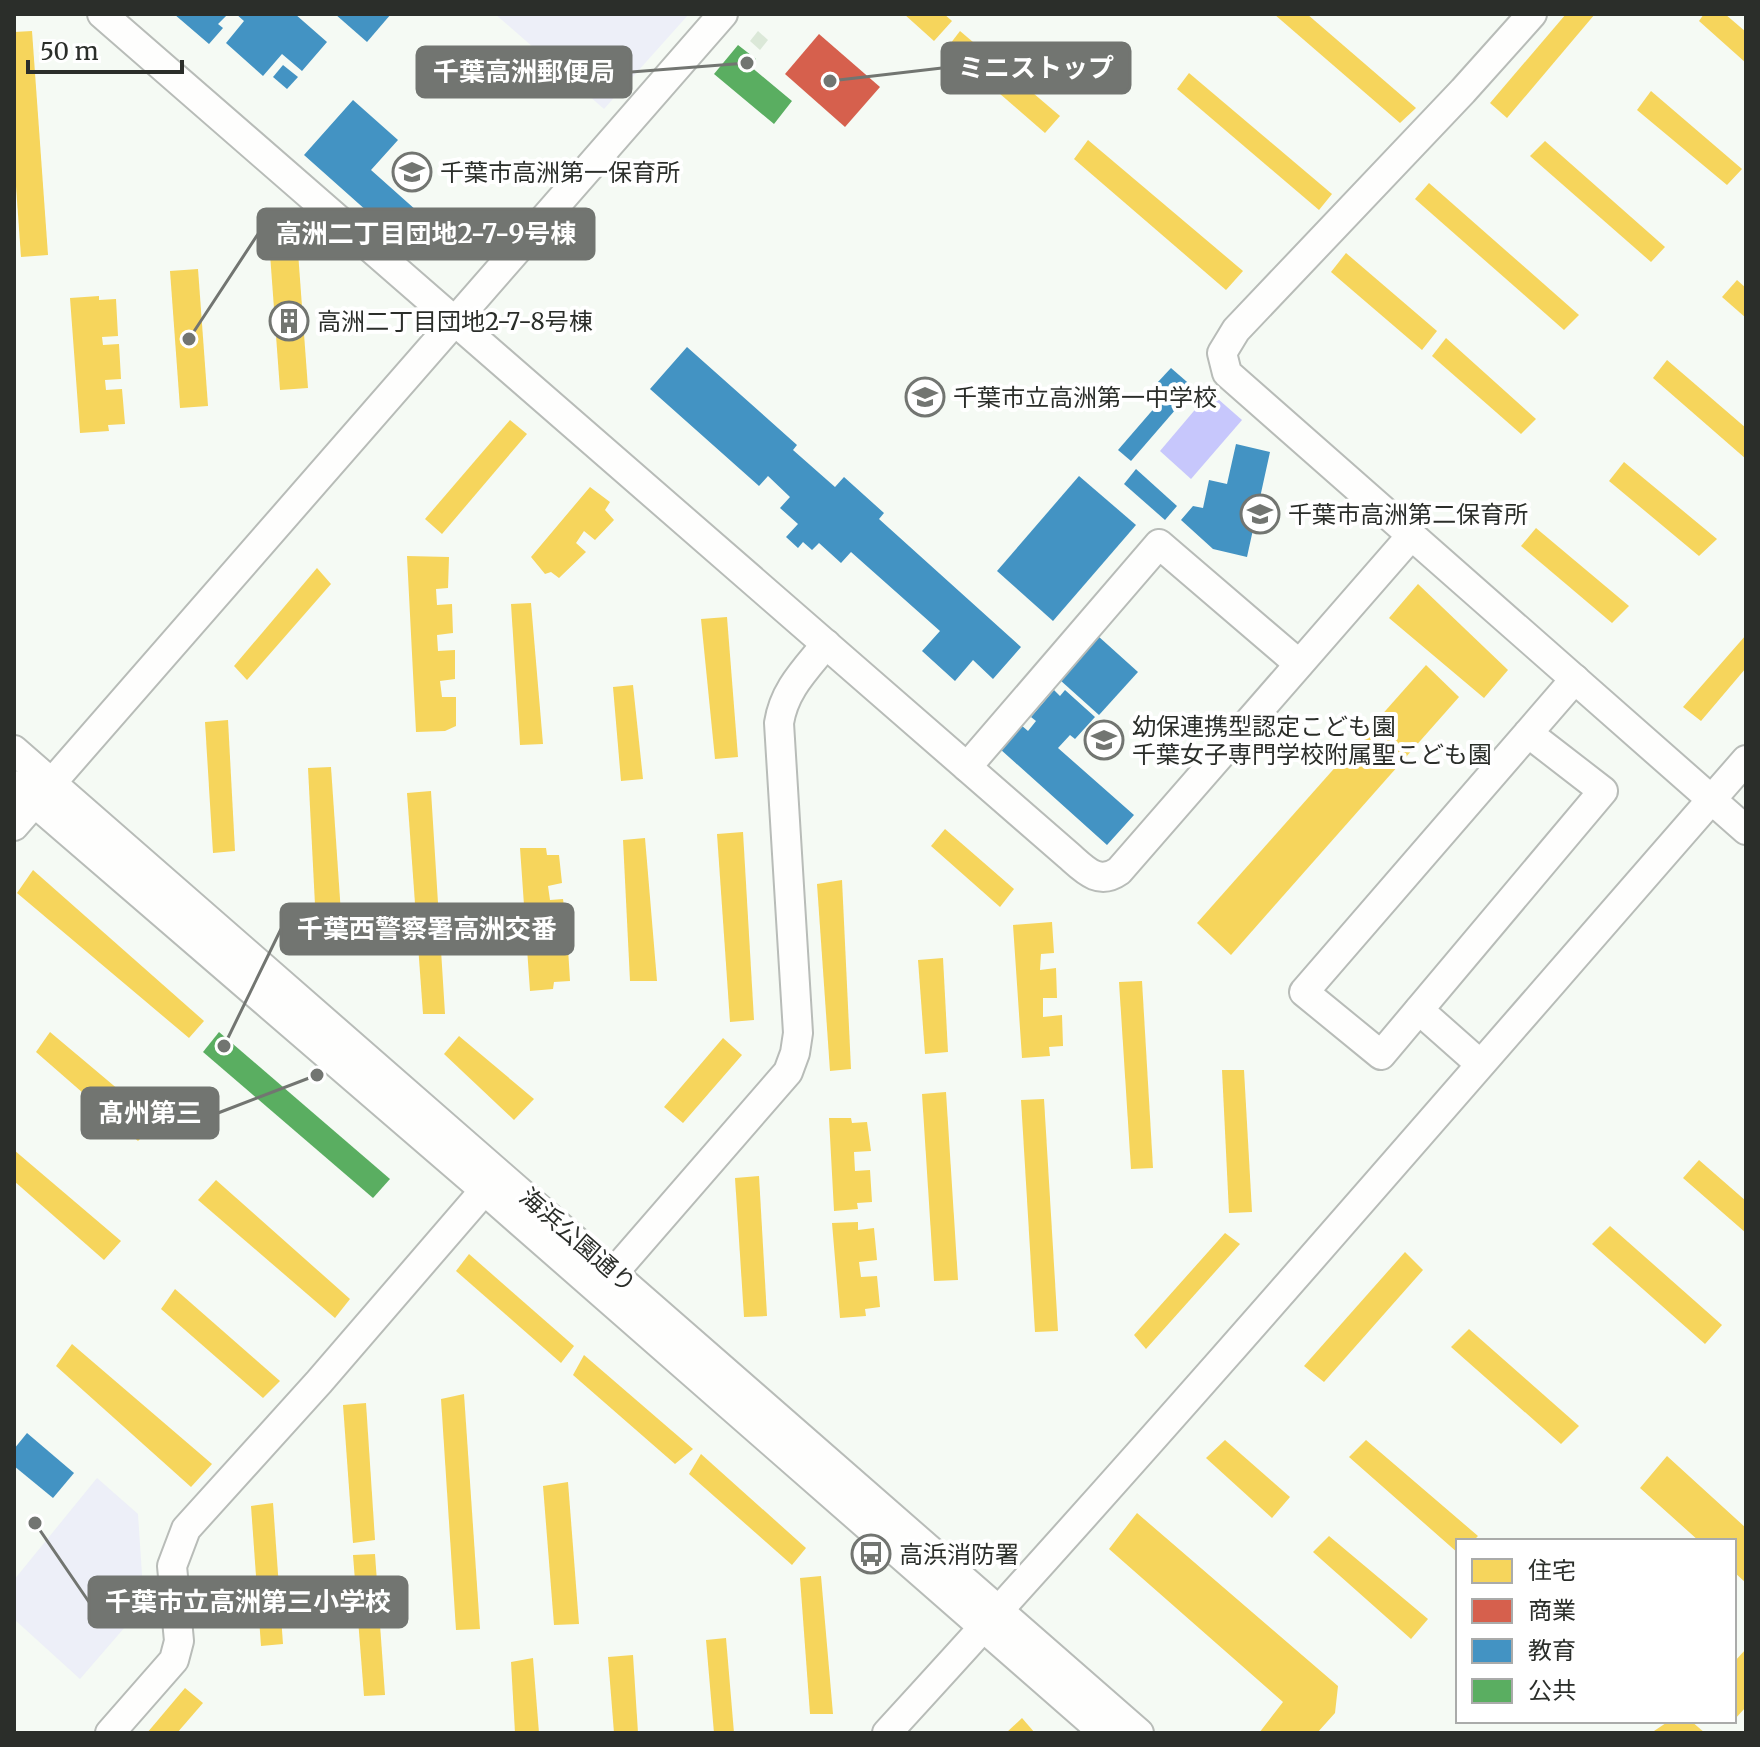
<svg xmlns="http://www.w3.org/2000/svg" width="1760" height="1747" viewBox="0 0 1760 1747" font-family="Merriweather,'Noto Sans JP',serif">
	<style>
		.green { fill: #edeff8 }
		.water { fill: #c7c7fc }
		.homes { fill: #f6d55c }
		.shops { fill: #d6604d }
		.schools { fill: #4393c3 }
		.public { fill: #5aae61 }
		.building { fill: #dbe8d8 }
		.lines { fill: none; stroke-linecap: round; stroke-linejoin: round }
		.minor-casing { stroke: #b8bcb8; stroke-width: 32 }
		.minor { stroke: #fefefd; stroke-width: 28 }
		.labels { text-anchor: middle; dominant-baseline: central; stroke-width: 8; stroke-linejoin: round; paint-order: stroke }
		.poi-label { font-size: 24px; fill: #2b2e2a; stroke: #fff; text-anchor: start }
		.street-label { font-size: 24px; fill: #2b2e2a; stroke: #fff }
		.leader { fill: none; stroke: #727571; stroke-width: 3 }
		.callout-dot { fill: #727571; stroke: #fff; stroke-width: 3 }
		.callout { fill: #727571; stroke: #727571; stroke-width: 3 }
		.callout-label { font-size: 26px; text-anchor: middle; font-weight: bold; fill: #fff }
	</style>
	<rect width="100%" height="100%" fill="#f5faf4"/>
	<g class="green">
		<polygon points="495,14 689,14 604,109"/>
		<polygon points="97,1478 138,1514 144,1605 80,1679 14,1619 14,1580"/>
	</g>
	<polygon class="water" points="1210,392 1242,420 1191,479 1160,451"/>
	<g class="homes">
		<polygon points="904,14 944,14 952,21 934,41"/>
		<polygon points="1274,14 1307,14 1416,108 1400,123"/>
		<polygon points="1566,14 1595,14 1507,118 1490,103"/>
		<polygon points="1704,14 1725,14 1746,32 1746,63 1699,21"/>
		<polygon points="32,31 48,255 21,257 14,158 14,32"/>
		<polygon points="960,31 1060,116 1045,133 947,48"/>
		<polygon points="1189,73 1332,194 1319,210 1177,89"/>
		<polygon points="1651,91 1742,169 1727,185 1637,110"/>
		<polygon points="1088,140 1243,271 1226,290 1074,159"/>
		<polygon points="1545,141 1665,247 1651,262 1530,156"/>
		<polygon points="1429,183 1579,315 1564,330 1415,199"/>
		<polygon points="298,252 308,388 280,390 270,254"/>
		<polygon points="1346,253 1437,331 1422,350 1331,272"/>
		<polygon points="198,269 208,406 180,408 170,271"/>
		<polygon points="1737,280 1746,288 1746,318 1722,297"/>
		<polygon points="99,296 99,300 116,299 118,336 102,337 103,345 119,344 121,379 105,380 106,390 122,389 125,424 108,425 109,431 80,433 70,298"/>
		<polygon points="1446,338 1536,419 1521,434 1432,356"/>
		<polygon points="1667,360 1746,428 1746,459 1653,378"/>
		<polygon points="510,420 527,434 442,534 425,519"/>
		<polygon points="1624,462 1717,539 1699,556 1609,481"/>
		<polygon points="590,487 610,502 605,510 614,520 595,540 584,531 576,543 586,552 559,578 551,572 545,574 531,557"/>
		<polygon points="1536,528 1629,606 1612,623 1521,546"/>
		<polygon points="407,556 449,557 448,588 436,589 437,605 452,604 453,633 437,635 438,651 455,650 455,679 440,681 442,697 456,697 456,726 445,731 416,732"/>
		<polygon points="317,568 331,584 247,680 234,666"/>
		<polygon points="1418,584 1508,670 1484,698 1389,618"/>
		<polygon points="531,603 543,744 520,745 511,604"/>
		<polygon points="727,617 738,757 715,759 701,619"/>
		<polygon points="1746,635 1746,668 1701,721 1683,707"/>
		<polygon points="1426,665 1459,697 1231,955 1197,923"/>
		<polygon points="633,685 643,779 621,781 613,687"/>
		<polygon points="228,720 235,851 213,853 205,722"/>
		<polygon points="331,767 343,943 317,944 308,768"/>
		<polygon points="431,791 445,1014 423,1014 407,793"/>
		<polygon points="945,829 1014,889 1000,907 931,846"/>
		<polygon points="743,832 754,1020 730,1022 717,834"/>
		<polygon points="645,838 657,981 630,981 623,840"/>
		<polygon points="520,848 546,848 547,855 559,855 562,883 548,886 550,900 563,899 568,933 550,936 549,949 568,948 570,981 554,982 553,989 530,991"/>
		<polygon points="33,870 204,1021 189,1038 17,893"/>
		<polygon points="842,880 851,1069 830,1071 817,884"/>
		<polygon points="1052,922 1054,953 1041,954 1040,970 1056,968 1057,998 1043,998 1043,1017 1062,1015 1063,1046 1049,1047 1050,1056 1022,1058 1013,925"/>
		<polygon points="943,958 948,1052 925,1054 918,960"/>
		<polygon points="1142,981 1153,1168 1131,1169 1119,982"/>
		<polygon points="50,1032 157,1122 138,1141 36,1052"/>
		<polygon points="459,1036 534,1099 514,1120 444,1054"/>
		<polygon points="723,1038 742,1055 683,1123 664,1107"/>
		<polygon points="1222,1070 1244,1070 1252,1212 1229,1213"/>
		<polygon points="946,1092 958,1280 934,1281 922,1094"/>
		<polygon points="1044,1099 1058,1331 1035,1332 1021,1100"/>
		<polygon points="829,1118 851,1118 852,1123 867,1122 871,1151 854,1152 855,1171 870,1170 872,1202 857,1203 858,1209 834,1211"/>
		<polygon points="14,1150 121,1241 104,1260 14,1181"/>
		<polygon points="1699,1160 1746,1201 1746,1233 1683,1178"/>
		<polygon points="759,1176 767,1316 744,1317 735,1178"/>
		<polygon points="216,1180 350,1299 335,1318 198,1200"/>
		<polygon points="858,1222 858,1230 874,1228 877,1260 859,1262 861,1277 877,1276 880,1307 865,1309 866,1316 840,1318 832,1223"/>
		<polygon points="1610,1226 1722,1325 1705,1344 1592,1244"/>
		<polygon points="1225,1233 1240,1244 1146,1349 1134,1335"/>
		<polygon points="1405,1252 1423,1270 1324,1382 1304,1366"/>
		<polygon points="469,1254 574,1346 561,1363 456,1271"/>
		<polygon points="175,1289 280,1381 263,1398 161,1309"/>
		<polygon points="1469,1329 1579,1426 1561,1444 1451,1347"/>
		<polygon points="72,1344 212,1464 191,1487 56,1366"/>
		<polygon points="584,1355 693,1449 675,1464 573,1375"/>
		<polygon points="464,1394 480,1629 456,1630 441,1399"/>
		<polygon points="366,1403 375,1540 353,1543 343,1405"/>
		<polygon points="1225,1440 1290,1497 1272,1518 1206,1458"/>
		<polygon points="1366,1440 1478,1536 1473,1541 1458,1541 1458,1553 1349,1457"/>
		<polygon points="701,1454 806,1548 792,1565 689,1474"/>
		<polygon points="1667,1456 1746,1528 1746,1583 1734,1572 1734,1541 1699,1541 1640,1488"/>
		<polygon points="568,1482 579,1624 554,1625 543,1486"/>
		<polygon points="273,1503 283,1644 261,1646 251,1506"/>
		<polygon points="1137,1513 1338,1686 1335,1713 1317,1733 1259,1733 1283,1702 1109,1549"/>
		<polygon points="1329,1536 1428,1619 1411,1639 1313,1552"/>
		<polygon points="375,1554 385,1695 364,1696 353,1555"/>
		<polygon points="821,1576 833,1714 810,1714 800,1578"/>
		<polygon points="726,1638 734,1733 714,1733 706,1640"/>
		<polygon points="1746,1649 1746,1707 1734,1720 1734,1662"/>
		<polygon points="633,1655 638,1733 614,1733 608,1657"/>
		<polygon points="533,1658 539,1733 515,1733 511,1662"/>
		<polygon points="185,1688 203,1703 177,1733 147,1733"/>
		<polygon points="1022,1718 1035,1733 1006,1733"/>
		<polygon points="1669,1721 1691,1721 1705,1733 1651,1733"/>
	</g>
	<polygon class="shops" points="819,34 880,87 845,127 785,74"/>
	<g class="schools">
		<polygon points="174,14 228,14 218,24 223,28 209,44"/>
		<polygon points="236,14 295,14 327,42 302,71 282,54 263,76 226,43 244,21"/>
		<polygon points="335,14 391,14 367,42"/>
		<polygon points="283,65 298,77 287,89 273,77"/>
		<polygon points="353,100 398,140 371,170 426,219 404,244 304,155"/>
		<polygon points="687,347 797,445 793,450 835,487 844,477 884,513 879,519 1021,647 993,679 973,660 955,681 922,651 940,631 851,552 841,563 819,543 812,550 803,542 798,548 786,537 798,524 780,508 790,497 768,476 759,486 650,389"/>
		<polygon points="1171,368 1194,388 1180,404 1157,383"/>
		<polygon points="1163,398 1176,409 1131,461 1118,450"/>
		<polygon points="1236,444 1270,452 1247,557 1213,549 1181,520 1193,506 1203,508 1209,480 1227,484"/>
		<polygon points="1136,469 1177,506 1165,520 1124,484"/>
		<polygon points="1079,476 1136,525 1053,621 997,571"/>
		<polygon points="1098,636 1138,672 1099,715 1060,680"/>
		<polygon points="1054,690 1060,696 1065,690 1095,717 1075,739 1070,735 1058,748 1134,815 1107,845 1000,749 1021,725 1028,731 1036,721 1031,717"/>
		<polygon points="27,1433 74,1473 53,1498 14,1466 14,1449"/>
	</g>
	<g class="public">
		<polygon points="738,45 756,59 750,66 792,101 774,124 714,74"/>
		<polygon points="219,1032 390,1179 373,1198 203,1052"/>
	</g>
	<polygon class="building" points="758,31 768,40 760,50 750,41"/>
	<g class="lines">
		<defs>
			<g id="minor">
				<path d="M102 14 1068 855C1084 869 1098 886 1119 871L1411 536"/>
				<polyline points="1532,14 1463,91 1236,330 1222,353 1227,373 1746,830"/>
				<polyline points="1528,733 1603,791 1381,1055 1304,992 1575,679"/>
				<polyline points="14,750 1139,1733"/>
				<polyline points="967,767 1159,544 1299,664"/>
				<polyline points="14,785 485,1191 1104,1733"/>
				<polyline points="14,826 723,14"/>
				<polyline points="1419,1010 1480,1064"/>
				<path d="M603 1285 788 1072 795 1053 798 1033 779 723C784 690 805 670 826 644"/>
				<polyline points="110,1733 174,1660 179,1641 172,1566 186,1529 319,1382 495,1178"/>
				<path d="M887 1733C1180 1414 1461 1086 1746 760"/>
			</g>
		</defs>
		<use href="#minor" class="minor-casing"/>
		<use href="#minor" class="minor"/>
	</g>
	<defs>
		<symbol id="school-ring" viewBox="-11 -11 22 22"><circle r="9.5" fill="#fff" stroke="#727571" stroke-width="1.5"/><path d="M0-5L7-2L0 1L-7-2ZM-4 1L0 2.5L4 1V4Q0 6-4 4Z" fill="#727571"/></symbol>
		<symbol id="building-ring" viewBox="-11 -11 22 22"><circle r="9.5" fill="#fff" stroke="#727571" stroke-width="1.5"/><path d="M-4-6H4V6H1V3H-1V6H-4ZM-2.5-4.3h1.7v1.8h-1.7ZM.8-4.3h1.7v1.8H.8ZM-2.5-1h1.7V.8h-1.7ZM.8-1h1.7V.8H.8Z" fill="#727571"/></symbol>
		<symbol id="bus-ring" viewBox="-11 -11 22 22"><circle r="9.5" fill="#fff" stroke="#727571" stroke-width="1.5"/><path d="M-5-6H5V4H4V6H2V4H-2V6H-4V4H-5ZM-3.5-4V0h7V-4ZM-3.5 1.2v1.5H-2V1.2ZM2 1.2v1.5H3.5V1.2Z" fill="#727571"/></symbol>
	</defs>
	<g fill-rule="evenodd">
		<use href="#school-ring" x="390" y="150" width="44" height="44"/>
		<use href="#building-ring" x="267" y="299" width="44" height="44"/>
		<use href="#school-ring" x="903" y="375" width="44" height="44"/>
		<use href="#school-ring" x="1238" y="492" width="44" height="44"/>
		<use href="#school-ring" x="1082" y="718" width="44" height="44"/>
		<use href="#bus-ring" x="849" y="1532" width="44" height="44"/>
	</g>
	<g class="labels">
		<g class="poi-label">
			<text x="440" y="172">千葉市高洲第一保育所</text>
			<text x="317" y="321">高洲二丁目団地2-7-8号棟</text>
			<text x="953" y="397">千葉市立高洲第一中学校</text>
			<text x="1288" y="514">千葉市高洲第二保育所</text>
			<text x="1132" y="726">幼保連携型認定こども園<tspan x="1132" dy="28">千葉女子専門学校附属聖こども園</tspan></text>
			<text x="899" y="1554">高浜消防署</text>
		</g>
		<g class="street-label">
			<text transform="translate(578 1240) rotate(41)">海浜公園通り</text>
		</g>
	</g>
	<path class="leader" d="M830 81L942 68M747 63L631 72M189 339L258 234M224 1046L281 929M317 1075L218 1113M35 1523L89 1602"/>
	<g class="callout-dot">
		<circle cx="830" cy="81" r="8"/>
		<circle cx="747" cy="63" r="8"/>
		<circle cx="189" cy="339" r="8"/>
		<circle cx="224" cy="1046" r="8"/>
		<circle cx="317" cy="1075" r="8"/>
		<circle cx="35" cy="1523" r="8"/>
	</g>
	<g class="callout">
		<rect x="942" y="43" width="188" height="50" rx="8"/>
		<rect x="417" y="47" width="214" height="50" rx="8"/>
		<rect x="258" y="209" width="336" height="50" rx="8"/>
		<rect x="281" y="904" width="292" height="50" rx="8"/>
		<rect x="82" y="1088" width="136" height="50" rx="8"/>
		<rect x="89" y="1577" width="318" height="50" rx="8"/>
	</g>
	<g class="callout-label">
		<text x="1036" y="77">ミニストップ</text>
		<text x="524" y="81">千葉高洲郵便局</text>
		<text x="426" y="243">高洲二丁目団地2-7-9号棟</text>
		<text x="427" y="938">千葉西警察署高洲交番</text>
		<text x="150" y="1122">髙州第三</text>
		<text x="248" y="1611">千葉市立高洲第三小学校</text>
	</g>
	<rect width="1760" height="1747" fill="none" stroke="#2b2e2a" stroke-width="32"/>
	<rect x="1456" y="1539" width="280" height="184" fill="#ffffff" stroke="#aaabaa" stroke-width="2"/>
	<rect x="1472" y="1559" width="40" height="24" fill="#f6d55c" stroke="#aaabaa" stroke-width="2"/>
	<text x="1528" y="1579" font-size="24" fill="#2b2e2a">住宅</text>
	<rect x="1472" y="1599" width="40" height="24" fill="#d6604d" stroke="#aaabaa" stroke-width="2"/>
	<text x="1528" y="1619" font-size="24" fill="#2b2e2a">商業</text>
	<rect x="1472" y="1639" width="40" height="24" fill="#4393c3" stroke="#aaabaa" stroke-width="2"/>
	<text x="1528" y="1659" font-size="24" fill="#2b2e2a">教育</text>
	<rect x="1472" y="1679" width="40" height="24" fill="#5aae61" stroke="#aaabaa" stroke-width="2"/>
	<text x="1528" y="1699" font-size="24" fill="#2b2e2a">公共</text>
	<path d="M28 60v12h154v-12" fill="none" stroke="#2b2e2a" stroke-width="4"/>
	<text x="40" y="60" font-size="24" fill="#2b2e2a" stroke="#ffffff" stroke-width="6" paint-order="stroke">50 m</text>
</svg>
